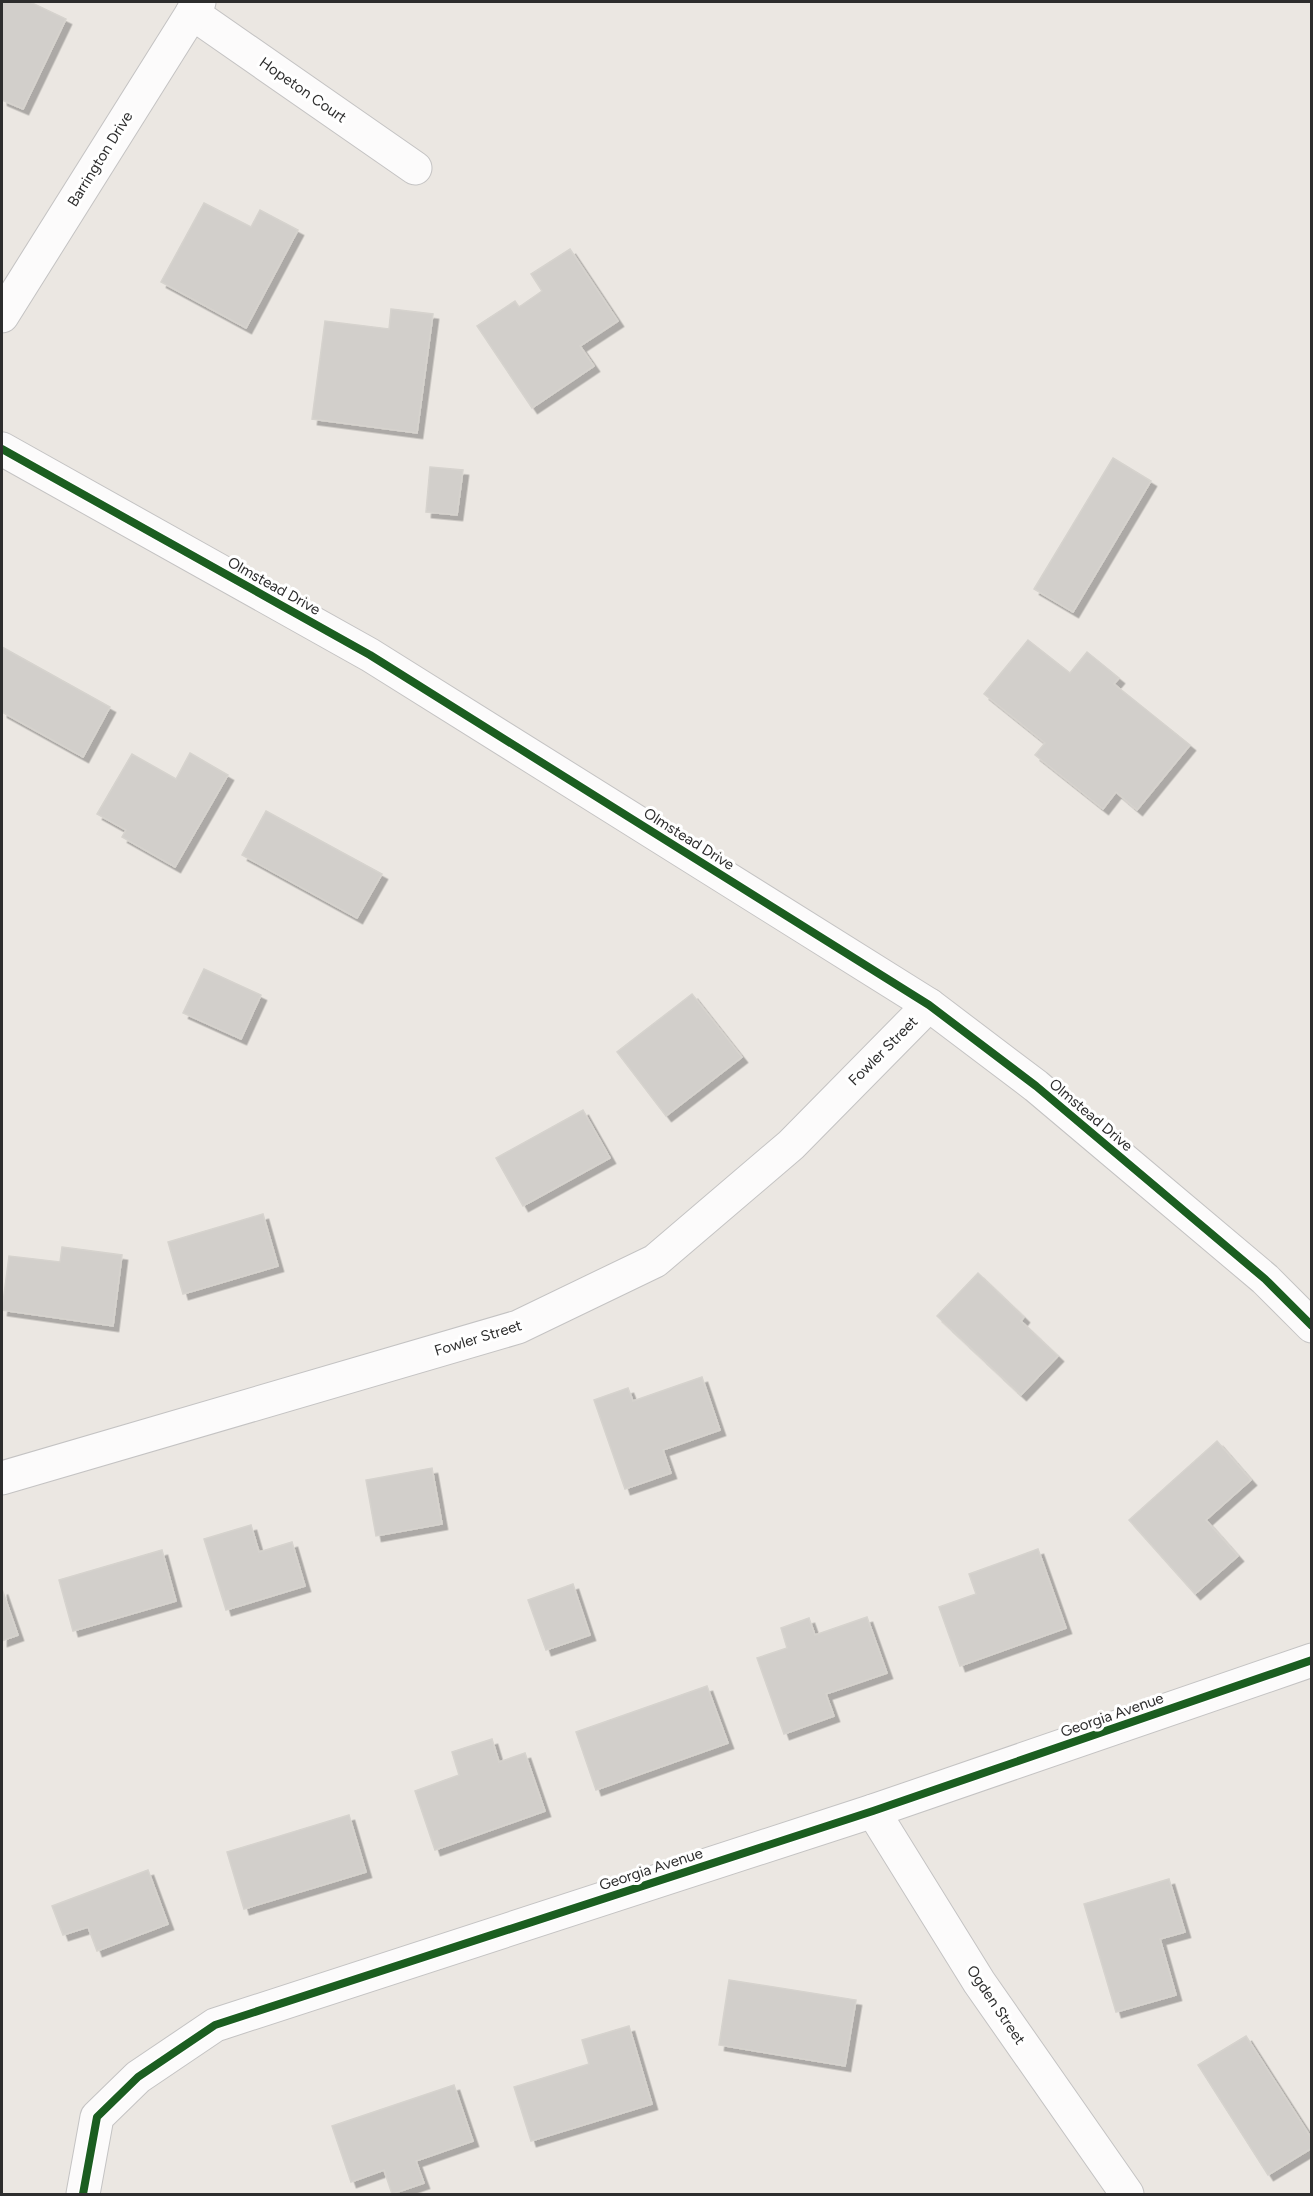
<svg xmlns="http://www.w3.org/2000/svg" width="1313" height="2196" viewBox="0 0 1313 2196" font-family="Figtree,sans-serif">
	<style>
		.building { fill: #d2cfcb; stroke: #d6d3ce; stroke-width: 1.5; filter: url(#shadow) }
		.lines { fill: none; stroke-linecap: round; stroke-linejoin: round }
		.street-casing { stroke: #c4c3c3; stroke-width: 35 }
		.street { stroke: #fcfbfb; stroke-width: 33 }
		.cycleway-casing { stroke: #fff; stroke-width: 11 }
		.cycleway { stroke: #1b5e20; stroke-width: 8 }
		.labels { text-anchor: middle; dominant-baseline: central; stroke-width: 6; stroke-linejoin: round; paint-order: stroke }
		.street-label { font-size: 15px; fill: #2d2d2d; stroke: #fff }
	</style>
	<defs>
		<filter id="shadow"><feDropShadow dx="5.5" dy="5.5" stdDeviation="0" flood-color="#0004"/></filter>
	</defs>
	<rect width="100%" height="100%" fill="#ebe7e2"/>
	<g class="building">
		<polygon points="2,2 30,2 66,19 23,109 2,100"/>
		<polygon points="204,203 251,227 260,210 298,230 246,328 161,282"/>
		<polygon points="570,249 618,321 580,346 594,366 532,408 477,326 515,301 519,307 542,291 531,274"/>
		<polygon points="391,309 433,314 417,433 312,419 325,321 389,329"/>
		<polygon points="1113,458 1151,481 1073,612 1034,589"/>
		<polygon points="430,467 463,470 457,515 426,512"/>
		<polygon points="1028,640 1070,673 1087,652 1119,678 1114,684 1190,745 1137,810 1116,792 1103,809 1035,755 1045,743 984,694"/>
		<polygon points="2,647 110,707 83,757 2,712"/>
		<polygon points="190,753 228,775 175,867 122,837 126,830 97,814 132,754 176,779"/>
		<polygon points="266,811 382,874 357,918 242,855"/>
		<polygon points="204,969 261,995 241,1039 183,1013"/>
		<polygon points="692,994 742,1057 666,1116 617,1052"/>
		<polygon points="583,1110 610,1158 523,1206 496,1158"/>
		<polygon points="263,1214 278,1266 183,1294 168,1242"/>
		<polygon points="62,1247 122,1255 113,1326 2,1310 9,1256 60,1262"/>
		<polygon points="978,1273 1024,1317 1021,1321 1058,1356 1021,1395 937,1316"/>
		<polygon points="702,1377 720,1430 663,1450 671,1473 625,1489 594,1400 628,1388 633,1401"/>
		<polygon points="1217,1441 1251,1480 1206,1520 1238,1556 1195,1594 1129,1520"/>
		<polygon points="432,1468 442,1524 376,1536 366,1480"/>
		<polygon points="251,1525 259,1552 292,1542 305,1586 226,1610 204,1539"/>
		<polygon points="1038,1549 1066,1628 960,1666 939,1607 976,1594 969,1574"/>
		<polygon points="162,1550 176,1601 73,1631 59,1580"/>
		<polygon points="573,1584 590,1635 546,1650 528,1600"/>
		<polygon points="2,1589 18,1635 2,1641"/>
		<polygon points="867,1617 887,1673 826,1694 834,1716 784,1734 757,1658 787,1648 781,1628 809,1618 815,1635"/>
		<polygon points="707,1686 728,1743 596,1790 576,1732"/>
		<polygon points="492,1739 499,1762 525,1753 545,1811 435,1850 415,1791 459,1775 452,1752"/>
		<polygon points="349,1815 366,1872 244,1909 227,1852"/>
		<polygon points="148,1870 168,1924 97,1951 88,1927 63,1935 52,1906"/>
		<polygon points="1169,1879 1185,1932 1160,1939 1176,1995 1116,2012 1084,1904"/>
		<polygon points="729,1980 856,2000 845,2066 719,2045"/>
		<polygon points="629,2026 652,2104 531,2141 514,2087 589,2064 582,2040"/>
		<polygon points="1246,2036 1312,2139 1312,2148 1268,2175 1198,2065"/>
		<polygon points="454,2085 473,2141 416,2161 424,2183 392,2194 384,2170 351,2182 332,2126"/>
	</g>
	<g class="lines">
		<defs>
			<g id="street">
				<polyline points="192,13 415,168"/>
				<polyline points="2,316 199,2"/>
				<polyline points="2,449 370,655 929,1005 1036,1086 1265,1279 1312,1326"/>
				<polyline points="2,1478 518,1327 655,1261 791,1145 929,1005"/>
				<polyline points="873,1811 979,1982 1127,2194"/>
				<polyline points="83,2194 97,2117 138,2077 215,2025 873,1811 1312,1660"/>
			</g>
		</defs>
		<use href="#street" class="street-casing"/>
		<use href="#street" class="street"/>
		<defs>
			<g id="cycleway">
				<polyline points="2,449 370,655 929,1005 1036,1086 1265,1279 1312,1326"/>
				<polyline points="83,2194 97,2117 138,2077 215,2025 873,1811 1312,1660"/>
			</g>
		</defs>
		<use href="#cycleway" class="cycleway-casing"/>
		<use href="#cycleway" class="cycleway"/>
	</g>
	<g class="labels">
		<g class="street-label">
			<text transform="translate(303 90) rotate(35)">Hopeton Court</text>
			<text transform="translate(100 159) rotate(-58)">Barrington Drive</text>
			<text transform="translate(274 586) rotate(29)">Olmstead Drive</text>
			<text transform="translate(689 839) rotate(32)">Olmstead Drive</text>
			<text transform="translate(883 1051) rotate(-45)">Fowler Street</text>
			<text transform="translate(1091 1115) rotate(40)">Olmstead Drive</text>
			<text transform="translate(478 1338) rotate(-17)">Fowler Street</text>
			<text transform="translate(1112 1715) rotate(-19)">Georgia Avenue</text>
			<text transform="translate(651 1869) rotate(-18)">Georgia Avenue</text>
			<text transform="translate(996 2005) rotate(56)">Ogden Street</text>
		</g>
	</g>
	<rect width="1313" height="2196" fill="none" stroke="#2d2d2d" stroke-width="6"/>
</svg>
